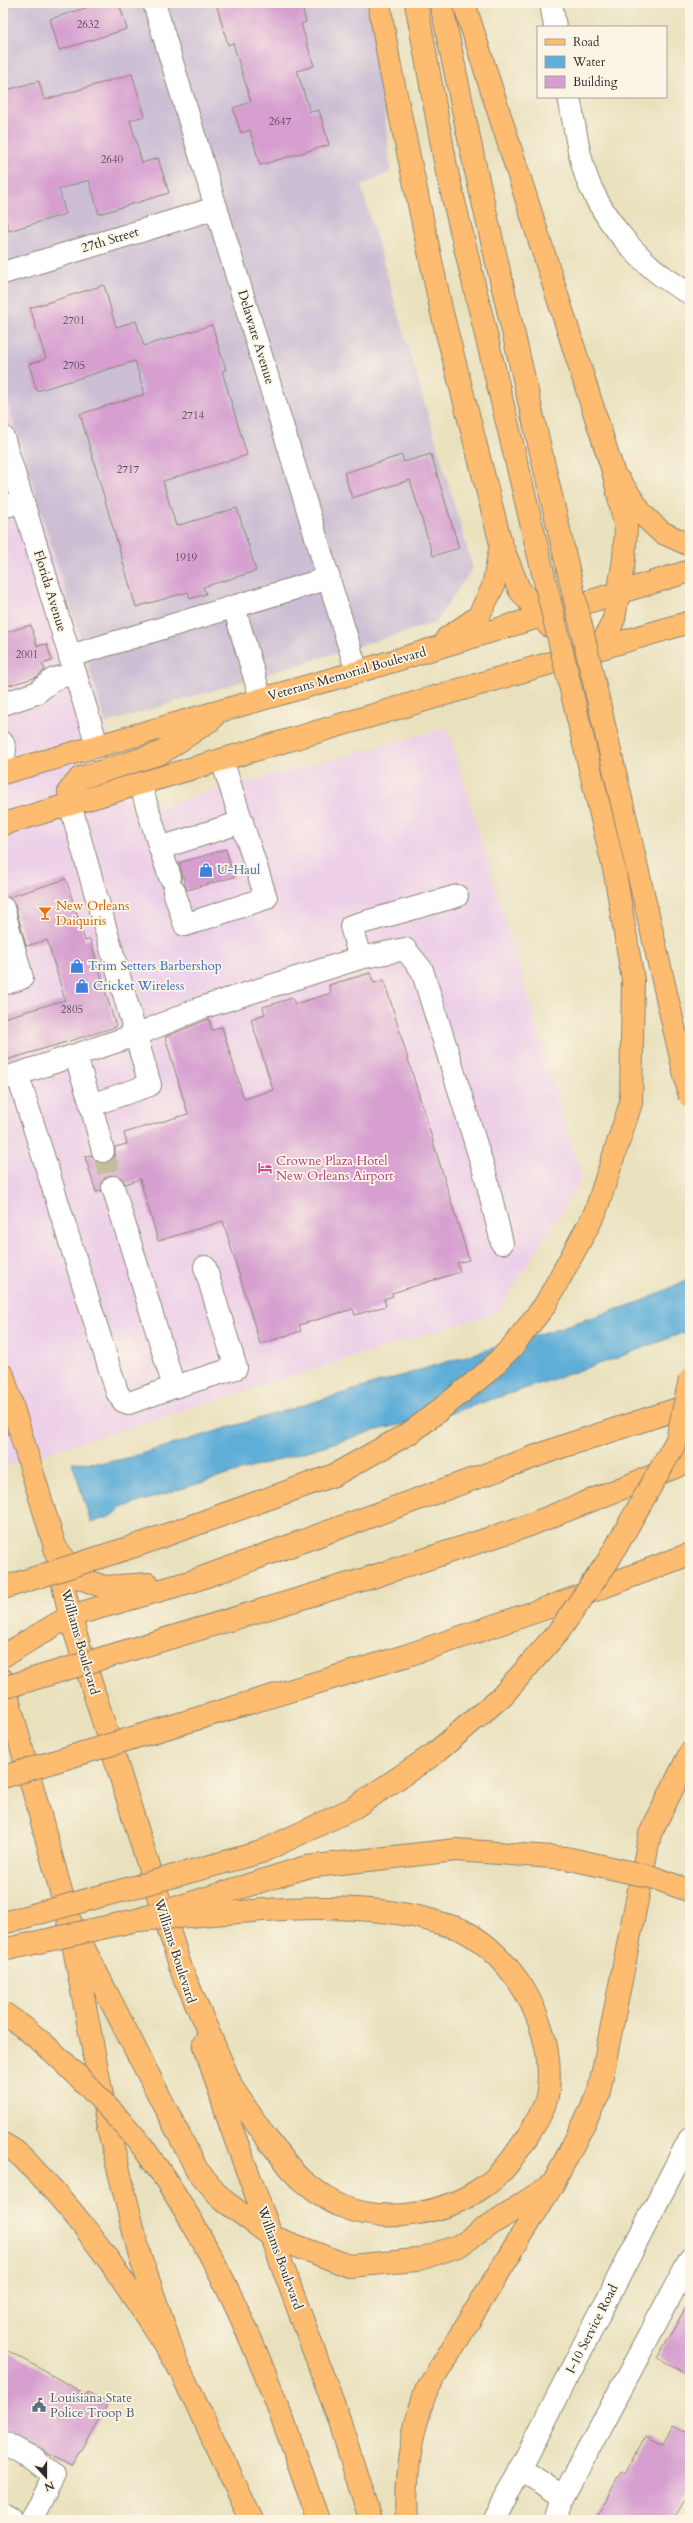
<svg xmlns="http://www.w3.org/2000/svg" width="693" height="2523" viewBox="0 0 693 2523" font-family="Cardo,serif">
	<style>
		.built { fill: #edd0e8 }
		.industrial { fill: #ccbed4 }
		.water { fill: #5eaed8; stroke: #446c82 }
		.building { fill: #d69fd0 }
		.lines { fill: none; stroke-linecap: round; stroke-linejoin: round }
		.minor-tunnel { stroke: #c3bda0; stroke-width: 22; stroke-dasharray: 22 11; stroke-linecap: butt }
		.minor-casing { stroke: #8a8674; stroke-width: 24 }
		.major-casing { stroke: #8a8674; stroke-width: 24 }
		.highway-casing { stroke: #8a8674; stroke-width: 24 }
		.minor { stroke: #fff; stroke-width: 22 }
		.major { stroke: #febc70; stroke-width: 22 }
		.highway { stroke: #febc70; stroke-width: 22 }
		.highway-bridge-casing { stroke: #8a8674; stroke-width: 24; stroke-linecap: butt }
		.highway-bridge { stroke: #febc70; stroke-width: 22 }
		.labels { text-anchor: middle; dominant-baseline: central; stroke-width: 3.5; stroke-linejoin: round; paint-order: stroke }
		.number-label { font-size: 11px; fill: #564854 }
		.street-label { font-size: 13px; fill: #2b2b2b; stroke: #fcf5e5 }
		.shop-label { font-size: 13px; fill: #366cbe; stroke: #fcf5e5; text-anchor: start }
		.food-label { font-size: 13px; fill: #c56008; stroke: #fcf5e5; text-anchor: start }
		.hotel-label { font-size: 13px; fill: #b23c85; stroke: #fcf5e5; text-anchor: start }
		.service-label { font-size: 13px; fill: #4e5e75; stroke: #fcf5e5; text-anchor: start }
	</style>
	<rect width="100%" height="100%" fill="#fcf5e5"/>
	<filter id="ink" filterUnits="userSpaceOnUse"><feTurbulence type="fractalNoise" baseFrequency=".025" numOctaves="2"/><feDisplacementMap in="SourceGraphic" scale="8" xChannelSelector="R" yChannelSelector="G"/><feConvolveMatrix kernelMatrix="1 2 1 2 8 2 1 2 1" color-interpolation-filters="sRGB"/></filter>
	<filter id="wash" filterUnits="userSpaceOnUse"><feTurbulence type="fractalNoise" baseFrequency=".012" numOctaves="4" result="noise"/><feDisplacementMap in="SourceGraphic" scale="16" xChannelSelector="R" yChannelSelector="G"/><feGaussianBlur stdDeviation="0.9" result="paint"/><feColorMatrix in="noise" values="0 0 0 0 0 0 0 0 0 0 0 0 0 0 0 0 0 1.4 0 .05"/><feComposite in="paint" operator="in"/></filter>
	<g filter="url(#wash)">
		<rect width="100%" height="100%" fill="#e9e1bd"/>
		<polygon class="built" points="3,386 132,813 448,728 582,1178 498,1312 3,1467"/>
		<polygon class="industrial" points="3,3 372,3 391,172 361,186 473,568 435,623 106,723 3,386"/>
		<polygon class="water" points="690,1278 690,1330 611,1360 451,1413 377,1430 174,1491 121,1508 112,1516 91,1523 72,1462 104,1463 131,1457 540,1334 643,1301"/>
		<g id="blocks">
			<g class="building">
				<polygon points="101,3 119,3 127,29 59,50 50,19"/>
				<polygon points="216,3 301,3 306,22 301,24 314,66 297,71 310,112 319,110 329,145 260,165 250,130 241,133 233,108 251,102 233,43 228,45"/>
				<polygon points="132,74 145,116 130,120 142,163 158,158 169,193 99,214 89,180 59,189 66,214 9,231 3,210 3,91 39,81 44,100"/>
				<polygon points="104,285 116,327 136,321 144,346 212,325 226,370 222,371 247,455 163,481 176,526 237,508 256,571 203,587 206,594 190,599 188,592 136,607 80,414 145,394 135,361 37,391 29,364 46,359 30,308"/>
				<polygon points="431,454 459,548 433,556 410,480 352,498 344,473 402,455 404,462"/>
				<polygon points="31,625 37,646 47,644 52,661 42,664 45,670 37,677 3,687 3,633"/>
				<polygon points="226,849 234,877 187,890 179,863"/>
				<polygon points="66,879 85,941 90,939 116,1027 3,1061 3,1018 65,1000 47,940 26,946 15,905 9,897"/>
				<polygon points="370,973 374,983 384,980 469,1260 457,1263 460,1272 392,1293 393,1296 384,1299 386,1306 355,1315 353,1309 299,1325 301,1331 260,1344 223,1221 158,1241 140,1179 125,1184 121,1178 110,1175 104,1179 101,1191 96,1192 85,1157 91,1155 99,1163 107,1163 115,1155 115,1147 127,1144 124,1133 188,1114 165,1037 209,1019 212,1030 222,1027 244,1099 273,1090 251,1019 265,1014 263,1007 292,998 295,1004 331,993 329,985"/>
				<polygon points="690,2299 690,2375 658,2358"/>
				<polygon points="3,2348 87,2395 88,2392 108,2404 71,2466 3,2429"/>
				<polygon points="673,2425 690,2434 690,2489 673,2520 595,2520 621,2472 625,2474 646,2435 663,2444"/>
			</g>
		</g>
	</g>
	<g filter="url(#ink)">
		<use href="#blocks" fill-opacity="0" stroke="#8a8674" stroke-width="1"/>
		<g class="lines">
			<polyline class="minor-tunnel" points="103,1151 113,1187"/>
			<defs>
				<g id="minor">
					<polyline points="154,3 357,672"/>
					<polyline points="551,3 555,27"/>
					<path d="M569 97C575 126 578 158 590 186 609 228 648 273 690 293"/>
					<polyline points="3,273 216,208"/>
					<polyline points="3,437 97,745"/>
					<polyline points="3,507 23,501"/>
					<polyline points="234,607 261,699"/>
					<polyline points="70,656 329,578"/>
					<polyline points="3,704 36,693 54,679 75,673"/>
					<polyline points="3,743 5,750 3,760"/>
					<polyline points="140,784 160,848 242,822"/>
					<polyline points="70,804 150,1085 91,1105 76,1057"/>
					<polyline points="160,848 170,877"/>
					<polyline points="174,891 185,925 266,898 222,760"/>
					<polyline points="3,908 22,978 3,984"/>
					<polyline points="360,958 351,926 457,896"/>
					<polyline points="18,1076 117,1392 123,1401 129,1403 174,1387 113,1187"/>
					<polyline points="3,1079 136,1035 201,1008 360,958 405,949 422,970 486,1177 502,1243"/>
					<polyline points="91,1105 103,1151"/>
					<polyline points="174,1387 236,1368 205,1267"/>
					<polyline points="3,2442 34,2459 54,2475 31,2520"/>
					<polyline points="520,2468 563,2497 556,2520"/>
					<polyline points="563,2497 690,2259"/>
					<polyline points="3,2516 10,2520"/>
					<polyline points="494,2520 690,2138"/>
				</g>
				<g id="major">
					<polyline points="379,3 390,67 442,313 501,544 519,589 549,626"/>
					<polyline points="464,3 613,471 626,528 624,559 614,619 600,648"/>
					<polyline points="619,480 643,515 661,532 690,545"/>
					<polyline points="447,638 478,617 493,587 501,544"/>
					<polyline points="3,773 357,672 690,571"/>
					<polyline points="70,804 69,791 80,778 161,753 212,719"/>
					<polyline points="3,824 690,622"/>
					<polyline points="3,1375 55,1547 70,1616 185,1981"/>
					<polyline points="3,1680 68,1917 108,2127 140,2256 177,2364 252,2520"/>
					<polyline points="204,2043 231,2127 339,2419 370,2520"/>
				</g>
				<g id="highway">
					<polyline points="416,3 447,172"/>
					<polyline points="441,3 475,167"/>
					<polyline points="55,1547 80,1578 104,1587 148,1584"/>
					<polyline points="372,1577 527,1526 690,1461"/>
					<polyline points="3,1656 70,1616 193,1581 561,1447 690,1405"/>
					<polyline points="405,1656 558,1604 690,1554"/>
					<polyline points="68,1917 197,2170 223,2200 273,2237 349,2266 417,2260 458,2246 548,2187"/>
					<polyline points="179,1964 233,2089 264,2135 296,2175"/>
					<path d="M3 2144C17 2150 27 2162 37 2173 93 2229 134 2298 177 2364"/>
					<polyline points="312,2502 318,2520"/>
					<path d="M407 2520C404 2475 411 2433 426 2391L553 2184 598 2096 650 1834 690 1753"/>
				</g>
			</defs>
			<use href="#minor" class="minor-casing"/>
			<use href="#major" class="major-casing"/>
			<use href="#highway" class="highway-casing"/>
			<use href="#minor" class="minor"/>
			<use href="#major" class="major"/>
			<use href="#highway" class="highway"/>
			<defs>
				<g id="highway-bridge">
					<polyline points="475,167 690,1097"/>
					<polyline points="3,1588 141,1544 334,1475 413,1431 486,1373 512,1347 545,1305 595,1213 631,1103 633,980 615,873 447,172"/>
					<polyline points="3,1688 372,1577"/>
					<polyline points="3,1777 405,1656"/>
					<path d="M137 1920C230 1914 351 1895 440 1923 448 1926 457 1927 464 1931 488 1943 510 1967 524 1990 542 2021 552 2055 548 2091 546 2106 535 2125 527 2137 515 2155 504 2173 486 2185 447 2214 386 2225 341 2206 324 2199 310 2186 296 2175"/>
					<polyline points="3,1923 261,1852 352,1809 434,1754 502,1696 559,1631 608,1561 677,1440 690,1379"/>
					<polyline points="3,1950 137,1920 306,1867 456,1850 566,1858 652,1877 690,1891"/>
					<path d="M3 2013C39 2036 71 2068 100 2099 114 2115 130 2129 142 2146 222 2254 269 2376 312 2502"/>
				</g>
			</defs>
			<use href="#highway-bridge" class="highway-bridge-casing"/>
			<use href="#highway-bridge" class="highway-bridge"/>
		</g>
	</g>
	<defs>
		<symbol id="shop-bare" viewBox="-9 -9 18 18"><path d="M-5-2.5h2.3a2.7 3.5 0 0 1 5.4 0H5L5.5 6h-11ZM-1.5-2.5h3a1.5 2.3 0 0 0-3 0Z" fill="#3f7fe0" stroke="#fcf5e5" stroke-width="2.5" paint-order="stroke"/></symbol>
		<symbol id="bar-bare" viewBox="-9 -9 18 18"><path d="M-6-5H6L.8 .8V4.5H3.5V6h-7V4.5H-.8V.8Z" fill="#e8710a" stroke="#fcf5e5" stroke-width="2.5" paint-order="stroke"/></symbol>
		<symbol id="hotel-bare" viewBox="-9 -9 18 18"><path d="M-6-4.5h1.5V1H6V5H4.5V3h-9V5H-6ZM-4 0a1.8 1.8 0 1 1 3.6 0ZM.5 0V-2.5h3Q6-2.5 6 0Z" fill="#d1479c" stroke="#fcf5e5" stroke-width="2.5" paint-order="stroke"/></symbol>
		<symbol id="civic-bare" viewBox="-9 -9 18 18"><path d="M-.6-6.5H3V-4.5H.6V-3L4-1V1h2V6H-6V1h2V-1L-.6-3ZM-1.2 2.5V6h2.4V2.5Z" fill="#5c6f8a" stroke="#fcf5e5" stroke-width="2.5" paint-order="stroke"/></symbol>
	</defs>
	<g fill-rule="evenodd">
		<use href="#shop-bare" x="196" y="860" width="20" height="20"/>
		<use href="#bar-bare" x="35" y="903" width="20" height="20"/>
		<use href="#shop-bare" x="67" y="956" width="20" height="20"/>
		<use href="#shop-bare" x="72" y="976" width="20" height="20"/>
		<use href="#hotel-bare" x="255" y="1158" width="20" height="20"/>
		<use href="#civic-bare" x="29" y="2395" width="20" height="20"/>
	</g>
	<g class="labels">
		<g class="number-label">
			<text x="88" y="24">2632</text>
			<text x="280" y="121">2647</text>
			<text x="112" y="159">2640</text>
			<text x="74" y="320">2701</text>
			<text x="74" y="365">2705</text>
			<text x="193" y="415">2714</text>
			<text x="128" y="469">2717</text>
			<text x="186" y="557">1919</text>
			<text x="27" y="654">2001</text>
			<text x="72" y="1009">2805</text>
		</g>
		<g class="street-label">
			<text transform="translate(110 240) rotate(-17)">27th Street</text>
			<text transform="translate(256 337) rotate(73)">Delaware Avenue</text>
			<text transform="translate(50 591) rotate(73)">Florida Avenue</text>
			<text transform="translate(347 674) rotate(-16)">Veterans Memorial Boulevard</text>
			<text transform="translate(80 1642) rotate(74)">Williams Boulevard</text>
			<text transform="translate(175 1951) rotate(72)">Williams Boulevard</text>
			<text transform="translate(280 2258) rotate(70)">Williams Boulevard</text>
			<text transform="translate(592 2329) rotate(-63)">I-10 Service Road</text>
		</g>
		<g class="shop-label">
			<text x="217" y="870">U-Haul</text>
			<text x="88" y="966">Trim Setters Barbershop</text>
			<text x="93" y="986">Cricket Wireless</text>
		</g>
		<g class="food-label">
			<text x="56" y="906">New Orleans<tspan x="56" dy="15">Daiquiris</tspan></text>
		</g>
		<g class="hotel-label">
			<text x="276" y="1161">Crowne Plaza Hotel<tspan x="276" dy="15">New Orleans Airport</tspan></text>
		</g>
		<g class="service-label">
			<text x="50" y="2398">Louisiana State<tspan x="50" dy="15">Police Troop B</tspan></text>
		</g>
	</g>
	<rect width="693" height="2523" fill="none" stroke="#fcf5e5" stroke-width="16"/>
	<rect x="537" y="26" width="130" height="72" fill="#fcf5e5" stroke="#a8a49b"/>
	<rect x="545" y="39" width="20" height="6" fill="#febc70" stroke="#a8a49b"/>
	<text x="573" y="46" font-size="12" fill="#2b2b2b">Road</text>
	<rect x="545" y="56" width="20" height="12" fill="#5eaed8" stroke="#a8a49b"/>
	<text x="573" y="66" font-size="12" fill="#2b2b2b">Water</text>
	<rect x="545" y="76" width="20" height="12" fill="#d69fd0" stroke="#a8a49b"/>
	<text x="573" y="86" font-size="12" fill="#2b2b2b">Building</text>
	<g transform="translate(46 2477) rotate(159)" stroke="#fcf5e5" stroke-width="3" paint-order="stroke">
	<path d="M0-3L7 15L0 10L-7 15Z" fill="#2b2b2b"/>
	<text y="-6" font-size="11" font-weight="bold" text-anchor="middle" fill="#2b2b2b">N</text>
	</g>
</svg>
